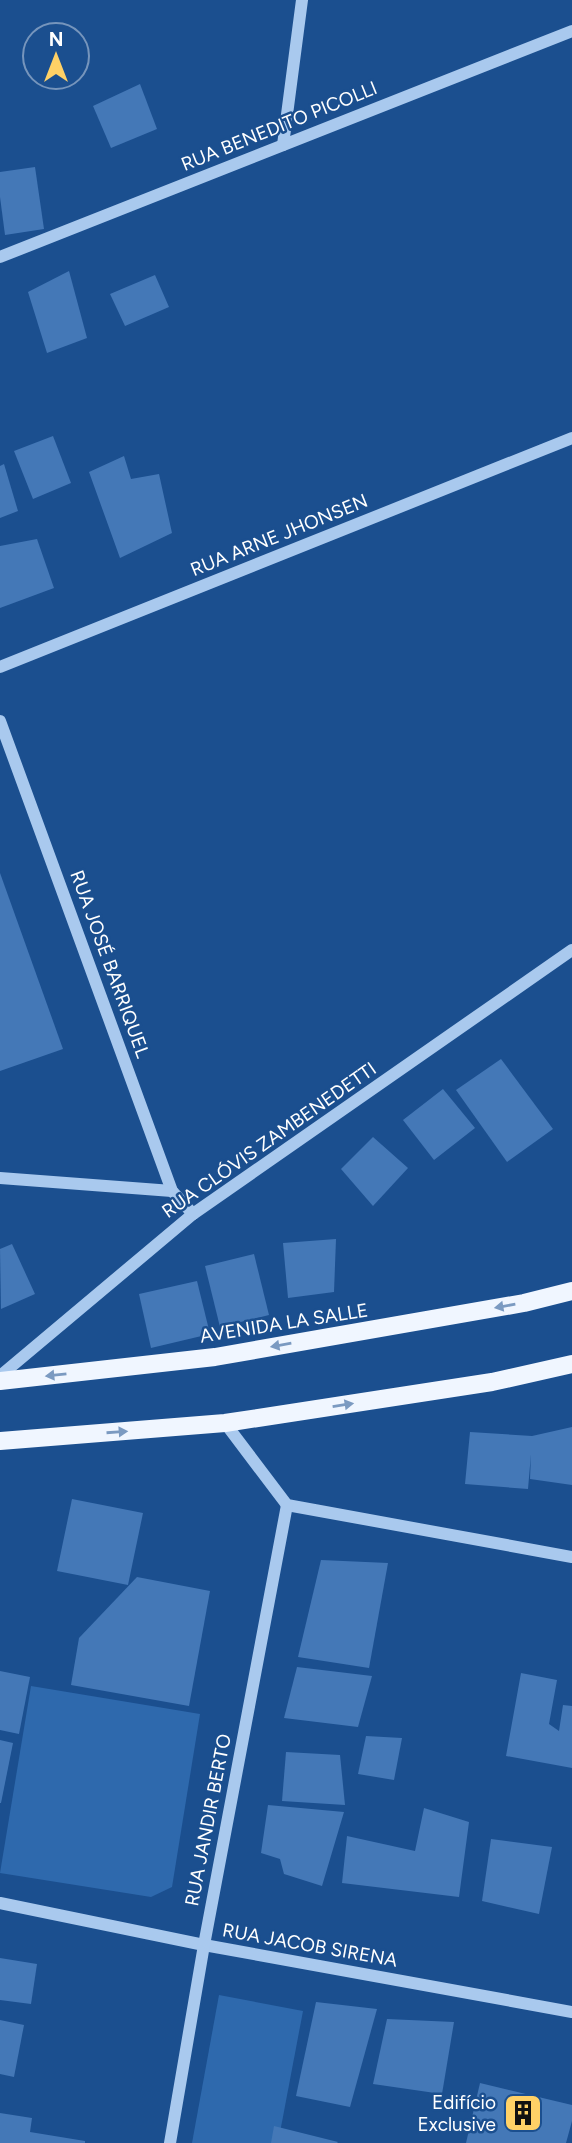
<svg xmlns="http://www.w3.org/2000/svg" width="572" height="2143" viewBox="0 0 572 2143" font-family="Figtree,sans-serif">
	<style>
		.green { fill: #2e69ad }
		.building { fill: #4478b7 }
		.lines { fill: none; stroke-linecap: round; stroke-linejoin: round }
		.minor { stroke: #a9c9ee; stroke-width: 12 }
		.major { stroke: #f0f6ff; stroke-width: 18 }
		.oneway { fill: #7b9ac1 }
		.labels { text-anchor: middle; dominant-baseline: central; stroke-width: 5; stroke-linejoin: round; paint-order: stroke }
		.street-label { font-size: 19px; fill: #fff; stroke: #1b4f8f }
		.poi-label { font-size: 19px; fill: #fff; stroke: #1b4f8f; text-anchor: end }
	</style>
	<rect width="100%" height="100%" fill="#1b4f8f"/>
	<g class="green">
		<polygon points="31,1686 200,1714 172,1887 151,1897 0,1873"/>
		<polygon points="219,1995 303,2011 278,2143 192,2143"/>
	</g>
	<g class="building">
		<polygon points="140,84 157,129 111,148 93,106"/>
		<polygon points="35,167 44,229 5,235 0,197 0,172"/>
		<polygon points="69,271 87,338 47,353 28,292"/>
		<polygon points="155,275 169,307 125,326 110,294"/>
		<polygon points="53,436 71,483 33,499 14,451"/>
		<polygon points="124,456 131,479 159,474 172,533 120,558 89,472"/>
		<polygon points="4,464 18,511 0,518 0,466"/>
		<polygon points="37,539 54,588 0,608 0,546"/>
		<polygon points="0,873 63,1049 0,1071"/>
		<polygon points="501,1059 553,1129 507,1162 456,1090"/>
		<polygon points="443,1089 475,1128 434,1160 403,1120"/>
		<polygon points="373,1137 408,1168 373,1206 341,1169"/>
		<polygon points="336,1239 334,1292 288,1298 283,1243"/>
		<polygon points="12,1244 35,1294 1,1309 0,1249"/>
		<polygon points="254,1254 269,1315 220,1327 205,1266"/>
		<polygon points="197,1281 210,1334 151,1348 139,1294"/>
		<polygon points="572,1427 572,1485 530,1479 531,1454 528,1489 465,1484 470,1432 532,1436"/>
		<polygon points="72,1499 143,1513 128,1585 57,1571"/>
		<polygon points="321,1560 388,1563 369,1668 298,1657"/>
		<polygon points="137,1577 210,1591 189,1706 71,1685 79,1638"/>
		<polygon points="297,1667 372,1676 358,1727 284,1718"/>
		<polygon points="0,1671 30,1677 19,1734 0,1730"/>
		<polygon points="521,1673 557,1680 549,1724 559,1731 563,1705 572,1706 572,1768 506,1756"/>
		<polygon points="366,1736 402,1738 394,1780 358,1774"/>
		<polygon points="0,1740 13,1743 1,1803 0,1803"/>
		<polygon points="286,1752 340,1755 345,1805 282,1801"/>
		<polygon points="268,1805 344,1812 322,1886 284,1874 280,1859 261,1853"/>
		<polygon points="424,1808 469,1822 459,1897 342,1883 347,1836 415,1851"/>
		<polygon points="491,1839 552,1847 539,1914 482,1901"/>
		<polygon points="0,1958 37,1964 31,2004 0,2000"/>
		<polygon points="316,2002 377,2009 350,2107 296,2096"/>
		<polygon points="387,2019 454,2022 442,2094 373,2084"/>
		<polygon points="0,2020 24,2025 14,2077 0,2074"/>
		<polygon points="480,2083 572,2105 572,2121 566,2143 466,2143"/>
		<polygon points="0,2113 32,2118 30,2132 85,2141 85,2143 0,2143"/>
		<polygon points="274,2126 338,2142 337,2143 271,2143"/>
	</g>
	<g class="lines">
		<g class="minor">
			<polyline points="283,145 302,0"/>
			<polyline points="0,257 572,31"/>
			<polyline points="0,667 572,438"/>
			<polyline points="0,721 172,1191 193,1214"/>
			<polyline points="0,1178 172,1191"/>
			<polyline points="0,1376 193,1214 572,950"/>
			<polyline points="225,1423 287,1505 572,1557"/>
			<polyline points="0,1903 204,1945 572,2012"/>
			<polyline points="170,2143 204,1945 287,1505"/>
		</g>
		<g class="major">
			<polyline points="0,1381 215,1357 524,1303 572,1291"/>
			<polyline points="0,1441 225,1423 492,1382 572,1364"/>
		</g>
	</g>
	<defs><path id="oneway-solid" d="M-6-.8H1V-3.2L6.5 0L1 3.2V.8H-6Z" transform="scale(1.75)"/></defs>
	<g class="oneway">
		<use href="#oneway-solid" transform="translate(505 1306) rotate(170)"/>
		<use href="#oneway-solid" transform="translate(281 1345) rotate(170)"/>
		<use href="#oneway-solid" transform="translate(56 1375) rotate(174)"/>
		<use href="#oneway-solid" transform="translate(343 1405) rotate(-9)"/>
		<use href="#oneway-solid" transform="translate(117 1432) rotate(-4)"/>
	</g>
	<defs>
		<symbol id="building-square" viewBox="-11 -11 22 22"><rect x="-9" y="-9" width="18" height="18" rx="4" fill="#ffd166" stroke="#1b4f8f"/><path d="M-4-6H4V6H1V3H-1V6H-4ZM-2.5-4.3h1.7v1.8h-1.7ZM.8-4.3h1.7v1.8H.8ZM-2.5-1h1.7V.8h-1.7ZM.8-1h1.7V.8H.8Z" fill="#111"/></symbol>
	</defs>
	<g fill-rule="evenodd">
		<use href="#building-square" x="501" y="2091" width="44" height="44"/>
	</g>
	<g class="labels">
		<g class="street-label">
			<text transform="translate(279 126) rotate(-22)">RUA BENEDITO PICOLLI</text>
			<text transform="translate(279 535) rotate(-22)">RUA ARNE JHONSEN</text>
			<text transform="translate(110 964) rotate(70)">RUA JOSÉ BARRIQUEL</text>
			<text transform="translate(269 1140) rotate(-35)">RUA CLÓVIS ZAMBENEDETTI</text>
			<text transform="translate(284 1323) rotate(-9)">AVENIDA LA SALLE</text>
			<text transform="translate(208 1820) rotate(-79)">RUA JANDIR BERTO</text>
			<text transform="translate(310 1945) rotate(10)">RUA JACOB SIRENA</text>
		</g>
		<g class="poi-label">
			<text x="496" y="2102">Edifício<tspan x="496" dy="22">Exclusive</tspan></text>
		</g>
	</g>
	<g transform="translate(56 56)"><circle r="33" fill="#1b4f8f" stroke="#7695bc" stroke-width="2"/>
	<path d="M0-5L12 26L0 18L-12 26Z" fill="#ffd166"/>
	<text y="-10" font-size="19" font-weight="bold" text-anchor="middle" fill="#ffffff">N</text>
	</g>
</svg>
